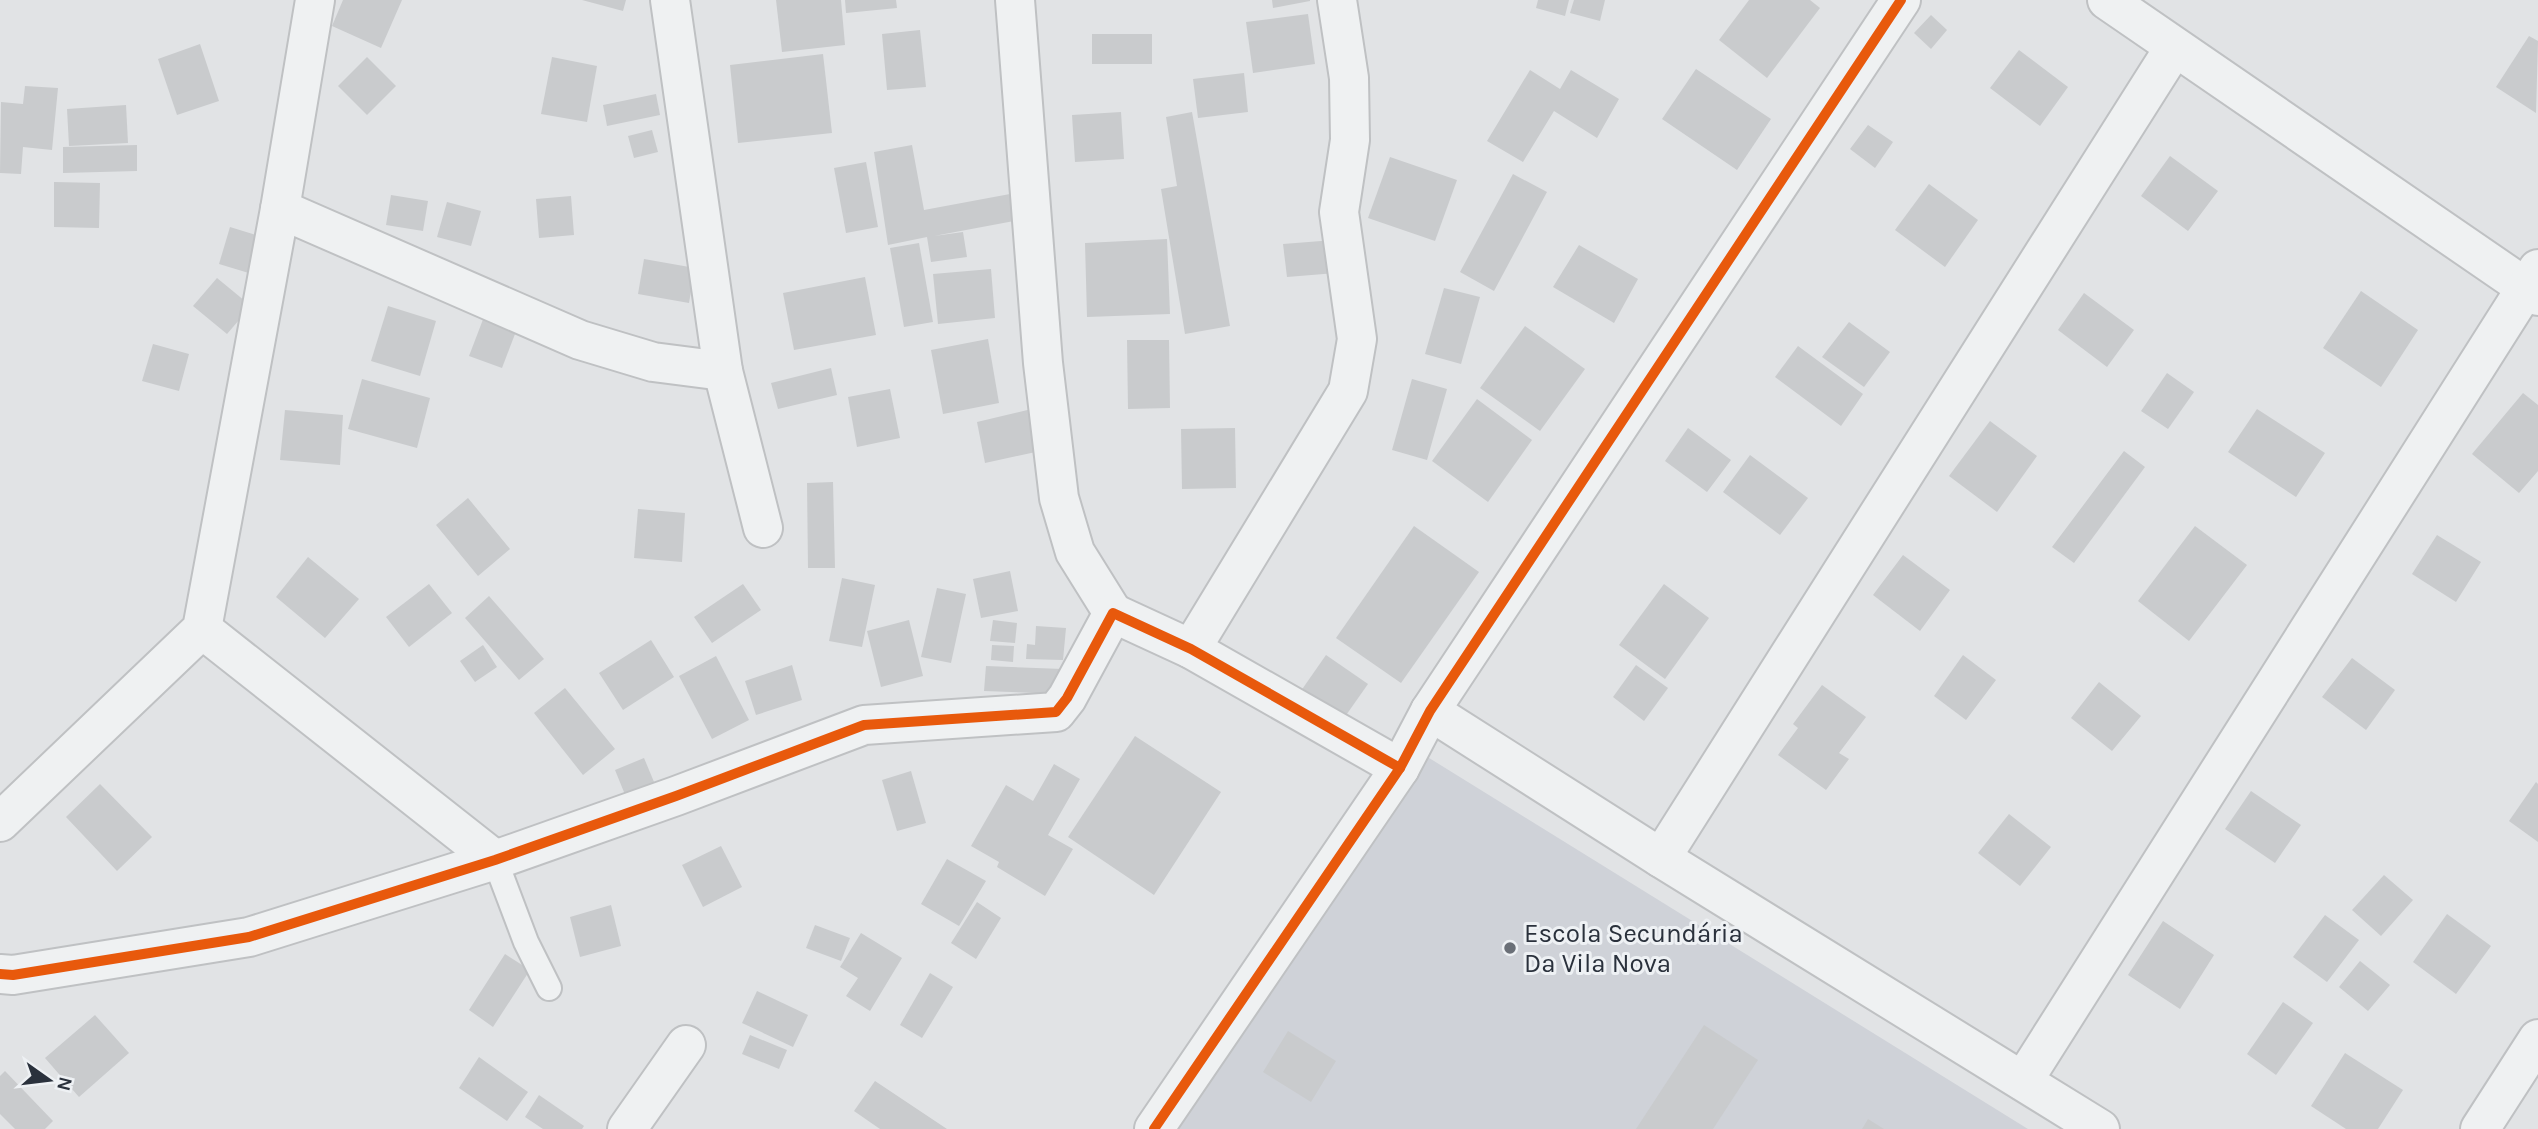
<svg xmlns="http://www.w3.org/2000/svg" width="2538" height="1129" viewBox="0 0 2538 1129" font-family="Karla,sans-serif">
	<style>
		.built { fill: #cfd2d8 }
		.building { fill: #c9cbcd }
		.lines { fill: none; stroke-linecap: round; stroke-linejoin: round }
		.lane-casing { stroke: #bfc1c3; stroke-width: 28 }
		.street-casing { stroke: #bfc1c3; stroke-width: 42 }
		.lane { stroke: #eff1f2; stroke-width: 24 }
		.street { stroke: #eff1f2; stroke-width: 38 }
		.cycleway-casing { stroke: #eef1f4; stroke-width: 15 }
		.cycleway { stroke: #e8590c; stroke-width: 10 }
		.poi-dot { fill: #6a6f77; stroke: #eef1f4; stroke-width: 2.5 }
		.labels { text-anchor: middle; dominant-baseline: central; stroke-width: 6; stroke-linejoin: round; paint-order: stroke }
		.poi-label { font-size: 26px; fill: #2a313c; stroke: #eef1f4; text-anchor: start }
	</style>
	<rect width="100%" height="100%" fill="#e1e3e5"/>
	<polygon class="built" points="1413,748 2028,1129 1166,1129"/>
	<g class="building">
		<polygon points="343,0 402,0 381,48 332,26"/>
		<polygon points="582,0 626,0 623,11"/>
		<polygon points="776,0 841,0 845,45 782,52"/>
		<polygon points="845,0 896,0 897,8 846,13"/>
		<polygon points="1272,0 1310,0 1310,1 1273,8"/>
		<polygon points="1538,0 1569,0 1565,16 1536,8"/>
		<polygon points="1574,0 1605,0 1600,21 1570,13"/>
		<polygon points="1749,0 1810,0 1820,8 1767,78 1719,40"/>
		<polygon points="1308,14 1315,64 1253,73 1246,22"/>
		<polygon points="1931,15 1947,30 1931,49 1914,33"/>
		<polygon points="920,30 926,87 887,90 882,34"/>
		<rect x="1092" y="34" width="60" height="30"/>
		<polygon points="2529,36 2538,41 2536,113 2496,87"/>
		<polygon points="200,44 219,101 177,115 158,59"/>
		<polygon points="2019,50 2068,87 2040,126 1990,88"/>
		<polygon points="823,54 832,133 738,143 730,65"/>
		<polygon points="367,57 396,86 367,115 338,86"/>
		<polygon points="552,57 597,66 587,122 541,114"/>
		<polygon points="1696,69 1771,119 1737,170 1662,119"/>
		<polygon points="1530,70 1560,89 1571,70 1619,99 1597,138 1554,111 1523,162 1487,141"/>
		<polygon points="1244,73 1248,112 1198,118 1193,79"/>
		<polygon points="25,86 58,88 52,150 23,147 21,174 0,173 1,102 23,104"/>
		<polygon points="656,94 660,115 607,126 603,105"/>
		<polygon points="126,105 128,143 69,146 67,109"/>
		<polygon points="1121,112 1124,159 1075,162 1072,115"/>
		<polygon points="1192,112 1230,326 1185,334 1161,189 1177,186 1166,117"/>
		<polygon points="1868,125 1893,142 1875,168 1850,149"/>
		<polygon points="652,130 658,152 634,158 628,136"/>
		<polygon points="137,145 137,171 63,173 63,147"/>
		<polygon points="912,145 924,210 1020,192 1025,219 934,236 963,232 967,257 931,262 927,237 888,245 874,152"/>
		<polygon points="2170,156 2218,191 2188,231 2141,196"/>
		<polygon points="1390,157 1457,180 1435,241 1368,218"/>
		<polygon points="866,162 878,227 846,233 834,168"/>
		<polygon points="1513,174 1547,192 1494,291 1460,272"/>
		<polygon points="54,182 100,183 99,228 54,227"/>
		<polygon points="1929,184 1978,220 1945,267 1895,230"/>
		<polygon points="391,195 428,201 423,231 386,225"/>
		<polygon points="571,196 574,235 539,238 536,199"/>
		<polygon points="447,202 481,211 471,246 437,237"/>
		<polygon points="230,227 263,237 252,274 219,264"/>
		<polygon points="1167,239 1170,314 1087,317 1085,243"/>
		<polygon points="1334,240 1336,273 1287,277 1283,244"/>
		<polygon points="919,243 933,322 904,327 890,248"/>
		<polygon points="1579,245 1638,279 1614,323 1553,287"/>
		<polygon points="644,259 695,268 689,303 638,294"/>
		<polygon points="991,269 995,318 938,324 933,274"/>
		<polygon points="865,277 876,335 794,350 783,293"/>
		<polygon points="217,278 251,306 227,334 193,306"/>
		<polygon points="1444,288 1480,297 1461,364 1425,354"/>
		<polygon points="2361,291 2418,330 2381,387 2323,348"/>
		<polygon points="2084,293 2134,330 2107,367 2058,330"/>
		<polygon points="388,306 436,321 420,376 371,361"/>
		<polygon points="487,309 520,321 502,368 469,356"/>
		<polygon points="1849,322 1890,352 1864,387 1822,357"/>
		<polygon points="1525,326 1585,369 1540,431 1480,388"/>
		<polygon points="988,339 999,403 943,414 931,350"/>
		<polygon points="1127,340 1169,340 1170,408 1128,409"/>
		<polygon points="153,344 189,354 179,391 142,381"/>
		<polygon points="1798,346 1863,394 1841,426 1775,377"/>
		<polygon points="831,368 837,395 778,409 771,383"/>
		<polygon points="2167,373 2194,392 2168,429 2141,411"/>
		<polygon points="362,379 430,398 417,448 348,429"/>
		<polygon points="1412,379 1447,389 1427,460 1392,450"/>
		<polygon points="890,389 900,438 857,447 848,397"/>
		<polygon points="2523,393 2538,405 2538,471 2519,493 2472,454"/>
		<polygon points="1477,399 1532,440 1488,502 1432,461"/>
		<polygon points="1036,408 1045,450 985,463 977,422"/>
		<polygon points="2257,409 2325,453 2296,497 2228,452"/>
		<polygon points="285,410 343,415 340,465 280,460"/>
		<polygon points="1990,421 2037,456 1997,512 1949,476"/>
		<polygon points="1235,428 1236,488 1182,489 1181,429"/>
		<polygon points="1688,428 1731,460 1707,492 1665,461"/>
		<polygon points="2124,451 2145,467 2074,563 2052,547"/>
		<polygon points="1750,455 1808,498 1780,535 1723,492"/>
		<polygon points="833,482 835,568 808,568 807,483"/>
		<polygon points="468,498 510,549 478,576 436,525"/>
		<polygon points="638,509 685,513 682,562 634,558"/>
		<polygon points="1414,526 1479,572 1401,683 1336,638"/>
		<polygon points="2195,526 2247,565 2189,641 2138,601"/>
		<polygon points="2437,535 2481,562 2456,602 2412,574"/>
		<polygon points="1903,555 1950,590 1920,631 1873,595"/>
		<polygon points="308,557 359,599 325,638 276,597"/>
		<polygon points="1010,571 1018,611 981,618 973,579"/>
		<polygon points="842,578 875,585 862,647 829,641"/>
		<polygon points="429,584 452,613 409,647 386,617"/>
		<polygon points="743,584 761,610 712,643 694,617"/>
		<polygon points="1664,584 1709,618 1665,679 1619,645"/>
		<polygon points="937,588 966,594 951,663 921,657"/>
		<polygon points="489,596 544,659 519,680 465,618"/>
		<polygon points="909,620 923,676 881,687 867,631"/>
		<polygon points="993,620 1017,623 1015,643 990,641"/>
		<polygon points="1036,626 1066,628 1063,660 1026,659 1027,644 1035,645"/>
		<polygon points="651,640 674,677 623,710 599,673"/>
		<polygon points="483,645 497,667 475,682 460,661"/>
		<polygon points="992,645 1014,646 1013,662 991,660"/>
		<polygon points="1326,655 1368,684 1337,728 1296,698"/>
		<polygon points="1963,655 1996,680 1966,720 1934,696"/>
		<polygon points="716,656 749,720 712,739 679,676"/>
		<polygon points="2352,658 2395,690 2366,730 2322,697"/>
		<polygon points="792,665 802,700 756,715 745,681"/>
		<polygon points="1636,665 1668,688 1644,721 1613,697"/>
		<polygon points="986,666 1063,669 1062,694 984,691"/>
		<polygon points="2099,682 2141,716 2112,751 2071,718"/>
		<polygon points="1822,685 1866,717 1839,753 1849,759 1826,790 1778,755 1798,728 1793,724"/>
		<polygon points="565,688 615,749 583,775 534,713"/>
		<polygon points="1135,736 1221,792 1154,895 1068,837"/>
		<polygon points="644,758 657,789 628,802 615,770"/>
		<polygon points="1054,764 1080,779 1048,835 1073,849 1045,896 997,867 999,862 971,846 1006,785 1033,801"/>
		<polygon points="911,771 926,823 897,831 882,780"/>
		<polygon points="2536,782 2538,784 2538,842 2509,821"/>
		<polygon points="100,784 152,837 117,871 66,817"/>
		<polygon points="2251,791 2301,825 2275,863 2225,829"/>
		<polygon points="2009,814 2051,847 2020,886 1978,853"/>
		<polygon points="721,846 742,887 703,907 682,865"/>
		<polygon points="947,859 986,881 959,926 921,904"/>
		<polygon points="2384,875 2413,900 2381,936 2352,910"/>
		<polygon points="977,902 1001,918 976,959 951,943"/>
		<polygon points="611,905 621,946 580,957 570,917"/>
		<polygon points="2447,914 2491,946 2456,994 2413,962"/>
		<polygon points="2325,915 2359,940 2327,982 2293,957"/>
		<polygon points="2163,921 2214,955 2180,1009 2128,975"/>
		<polygon points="815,925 850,938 841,961 806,948"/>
		<polygon points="861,933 902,958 870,1011 846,996 858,978 840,967"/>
		<polygon points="505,954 530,970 493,1027 469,1010"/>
		<polygon points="2360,961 2390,985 2368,1011 2339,987"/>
		<polygon points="930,973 953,987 922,1038 900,1025"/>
		<polygon points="757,991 808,1015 793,1047 742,1023"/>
		<polygon points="2283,1002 2313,1023 2276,1075 2247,1054"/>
		<polygon points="95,1015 129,1053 79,1097 45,1058"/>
		<polygon points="1704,1025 1758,1060 1713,1129 1636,1129"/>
		<polygon points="1288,1031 1336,1061 1311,1102 1263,1072"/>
		<polygon points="750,1035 787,1050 779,1069 742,1054"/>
		<polygon points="2345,1053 2403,1090 2378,1129 2346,1129 2311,1106"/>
		<polygon points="479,1057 528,1092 507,1121 459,1088"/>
		<polygon points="5,1071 53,1121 45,1129 15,1129 0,1114 0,1076"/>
		<polygon points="875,1081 947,1129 880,1129 854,1111"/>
		<polygon points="539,1095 584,1126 582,1129 543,1129 525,1117"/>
		<polygon points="1868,1119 1884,1129 1862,1129"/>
	</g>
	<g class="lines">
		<defs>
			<polyline id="lane" points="495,860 526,942 549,988"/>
			<g id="street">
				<polyline points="670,0 723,371 763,528"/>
				<polyline points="1015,0 1043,363 1059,498 1075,552 1113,613"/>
				<polyline points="2107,0 2538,296"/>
				<polyline points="280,209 580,340 653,362 723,371"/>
				<polyline points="202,629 495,860"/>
				<polyline points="1191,649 1348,391 1357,339 1339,212 1350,140 1349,78 1337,0"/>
				<polyline points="1430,711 1661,858 2100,1129"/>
				<polyline points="0,822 202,629 280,209 315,0"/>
				<polyline points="1661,858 2174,48"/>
				<polyline points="0,974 13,975 249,937 495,860 676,796 864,725 1056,712 1067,698 1113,613 1191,649 1400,768"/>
				<polyline points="2023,1081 2538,269"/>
				<polyline points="627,1129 686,1045"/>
				<polyline points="1154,1129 1400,768 1430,711 1901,0"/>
				<polyline points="2480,1129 2538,1039"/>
			</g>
		</defs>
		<use href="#lane" class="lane-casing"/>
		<use href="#street" class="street-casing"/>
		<use href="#lane" class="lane"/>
		<use href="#street" class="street"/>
		<defs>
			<g id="cycleway">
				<polyline points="0,974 13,975 249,937 495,860 676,796 864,725 1056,712 1067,698 1113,613 1191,649 1400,768"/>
				<polyline points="1154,1129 1400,768 1430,711 1901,0"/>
			</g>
		</defs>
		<use href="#cycleway" class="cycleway-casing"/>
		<use href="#cycleway" class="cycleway"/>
	</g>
	<circle class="poi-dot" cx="1510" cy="948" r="7"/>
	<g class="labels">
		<g class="poi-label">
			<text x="1524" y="933">Escola Secundária<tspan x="1524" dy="30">Da Vila Nova</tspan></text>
		</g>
	</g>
	<g transform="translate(49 1080) rotate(104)" stroke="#eef1f4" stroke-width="5" paint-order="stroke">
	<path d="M0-5L12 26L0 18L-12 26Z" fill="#2a313c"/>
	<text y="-10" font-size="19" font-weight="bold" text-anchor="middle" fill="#2a313c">N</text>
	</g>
</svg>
